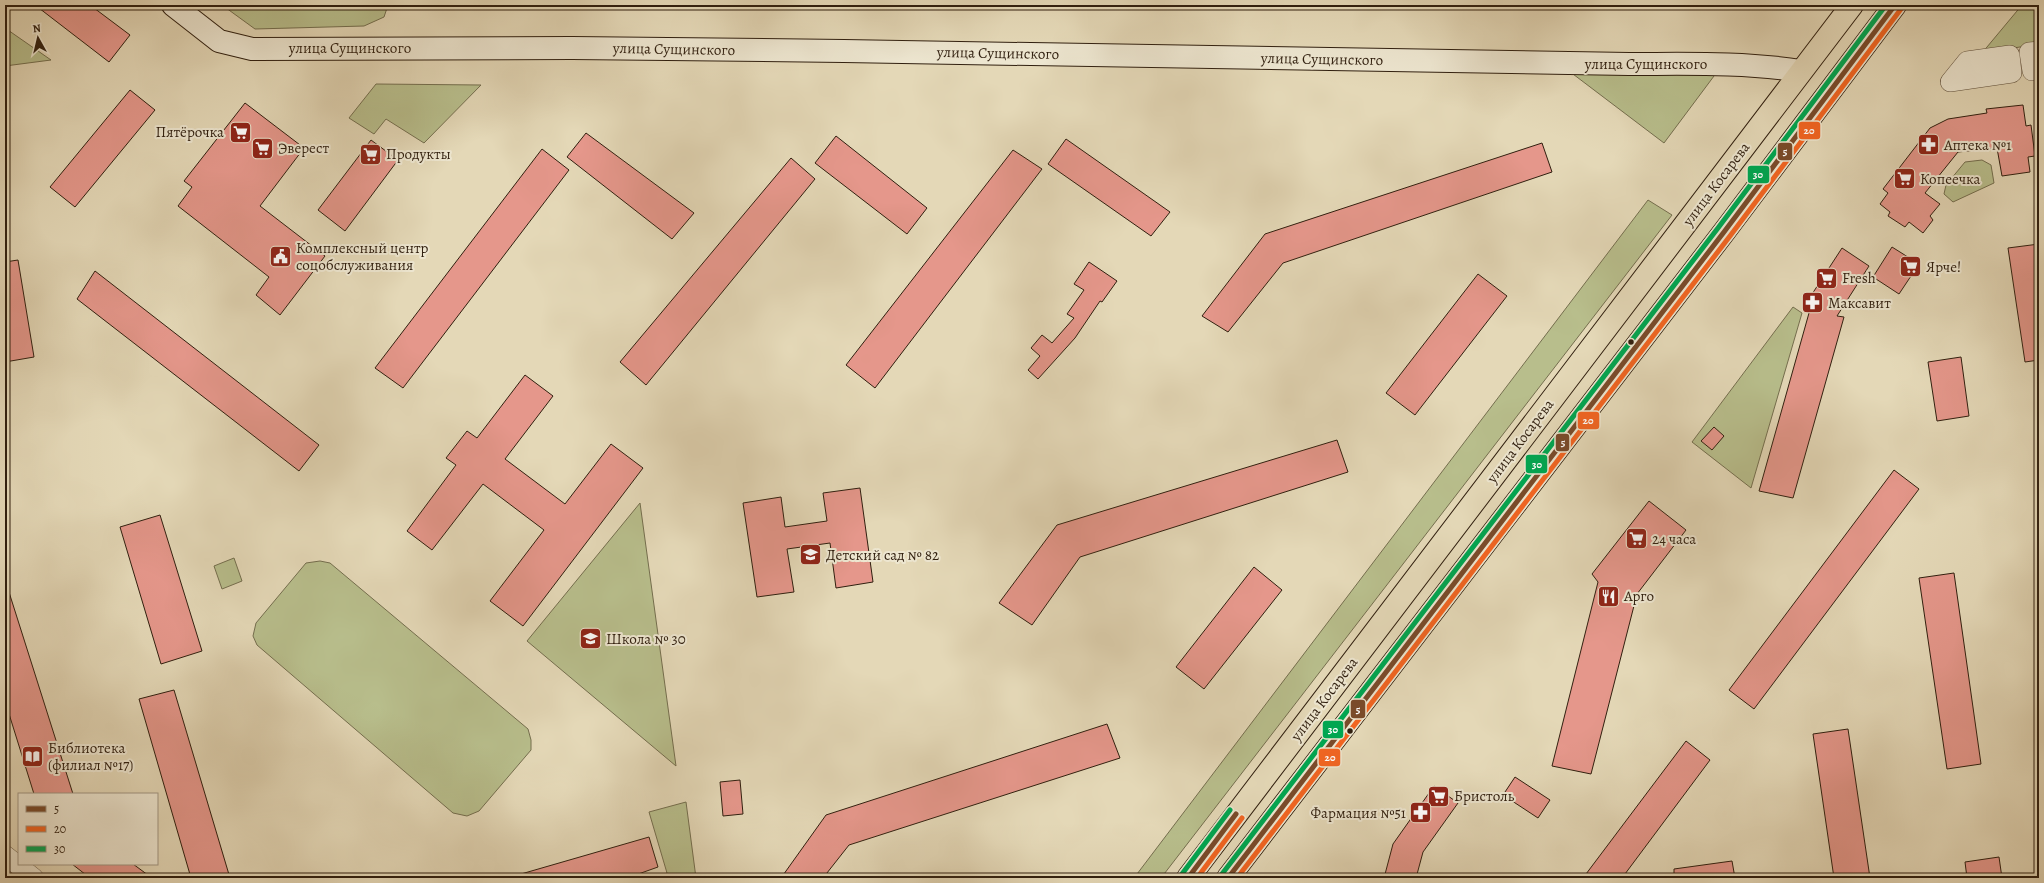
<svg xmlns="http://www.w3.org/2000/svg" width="2044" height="883" viewBox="0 0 2044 883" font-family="Alegreya,serif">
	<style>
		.green { fill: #b8be8c; stroke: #746e4e }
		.building { fill: #e5978b; stroke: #301f0f }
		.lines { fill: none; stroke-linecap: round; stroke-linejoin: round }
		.street-casing { stroke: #5d4d39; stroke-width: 20 }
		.secondary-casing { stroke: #301f0f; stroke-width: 24 }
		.primary-casing { stroke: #301f0f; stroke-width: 24 }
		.street { stroke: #ede6d0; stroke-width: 19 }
		.secondary { stroke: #ede6d0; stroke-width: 22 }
		.primary { stroke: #e4d8b7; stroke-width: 22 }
		.bus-1-casing { stroke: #ede6d0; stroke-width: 8 }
		.bus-2-casing { stroke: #ede6d0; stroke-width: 8 }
		.bus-3-casing { stroke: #ede6d0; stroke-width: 8 }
		.bus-1 { stroke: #7a4b2a; stroke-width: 5 }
		.bus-2 { stroke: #f26522; stroke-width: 5 }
		.bus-3 { stroke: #00a651; stroke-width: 5 }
		.bus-dot { fill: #301f0f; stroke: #ede6d0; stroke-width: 1.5 }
		.labels { text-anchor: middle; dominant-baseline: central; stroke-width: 4; stroke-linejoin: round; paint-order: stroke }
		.street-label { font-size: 15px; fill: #301f0f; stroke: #ede6d0 }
		.poi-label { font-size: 15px; fill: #301f0f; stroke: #ede6d0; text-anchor: start }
		.line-badge { stroke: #ede6d0; stroke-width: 1.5 }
		.badge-label { font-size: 11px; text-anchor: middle; font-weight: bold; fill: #fff }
	</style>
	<rect width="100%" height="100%" fill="#e4d8b7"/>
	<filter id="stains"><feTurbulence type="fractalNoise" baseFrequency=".005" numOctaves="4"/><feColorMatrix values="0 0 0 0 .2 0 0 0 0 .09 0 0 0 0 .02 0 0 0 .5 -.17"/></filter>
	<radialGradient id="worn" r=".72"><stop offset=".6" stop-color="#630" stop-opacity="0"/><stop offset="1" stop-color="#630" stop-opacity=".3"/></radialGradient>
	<g class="green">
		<polygon points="222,5 388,5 384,17 364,26 255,29"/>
		<polygon points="2022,5 2039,5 2039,44 1982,53"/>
		<polygon points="5,28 51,60 5,66"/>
		<polygon points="1565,68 1717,72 1664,143"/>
		<polygon points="376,84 481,85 424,143 386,119 374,134 349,118"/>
		<polygon points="1982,160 1991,165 1994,183 1953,202 1944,194 1946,185 1965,162"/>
		<polygon points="1648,200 1672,215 1161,878 1134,878"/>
		<polygon points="1793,307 1802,313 1751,488 1692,442"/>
		<polygon points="640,503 676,766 527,641"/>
		<polygon points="234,558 242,581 222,589 214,566"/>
		<polygon points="320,561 330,563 528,729 531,740 531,750 479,811 467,816 453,813 257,645 253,636 256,623 306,563"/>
		<polygon points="686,802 696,878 657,878 667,873 649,812"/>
	</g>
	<g class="building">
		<polygon points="35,5 90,5 130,35 109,62"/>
		<polygon points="130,90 155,110 75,207 50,187"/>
		<polygon points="245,103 304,148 260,206 325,256 280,315 256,295 269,277 178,206 192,187 184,181"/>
		<polygon points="2023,105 2026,126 2031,125 2035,156 2028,157 2030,172 2002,176 1997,148 1958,152 1925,193 1940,204 1930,216 1933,220 1923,233 1909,222 1905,227 1888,216 1890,212 1880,204 1888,193 1883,189 1930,128 1948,119 1987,113 1986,109"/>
		<polygon points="586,133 694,213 672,239 567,157"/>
		<polygon points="836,136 927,208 907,234 815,163"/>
		<polygon points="1066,139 1170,212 1151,236 1048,164"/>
		<polygon points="371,140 398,160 345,231 318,210"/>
		<polygon points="1542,143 1552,172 1283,263 1228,332 1202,316 1265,234"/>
		<polygon points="542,149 569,170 403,388 375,368"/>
		<polygon points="1013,150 1042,169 875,388 846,365"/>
		<polygon points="791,158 815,179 646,385 620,362"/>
		<polygon points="2039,244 2039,360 2025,362 2008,248"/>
		<polygon points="1892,247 1919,264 1899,294 1873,277"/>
		<polygon points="1842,248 1869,266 1837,316 1844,317 1793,498 1759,491 1809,313 1803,308"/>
		<polygon points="18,260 34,357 5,362 5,262"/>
		<polygon points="1089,262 1117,281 1102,302 1100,301 1075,338 1038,379 1028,370 1040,356 1031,348 1042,335 1052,343 1074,318 1067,314 1084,290 1074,284"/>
		<polygon points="95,271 319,445 299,471 77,299"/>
		<polygon points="1478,274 1507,296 1415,415 1386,393"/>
		<polygon points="1961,357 1969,416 1937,421 1928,362"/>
		<polygon points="525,375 553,396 505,459 565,504 611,444 643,468 523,626 490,601 544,530 483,484 432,550 407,531 456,465 446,458 467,431 477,438"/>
		<polygon points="1714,427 1724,436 1712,450 1701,441"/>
		<polygon points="1337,440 1348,472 1080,557 1032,625 999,603 1057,525"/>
		<polygon points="1894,470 1919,489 1754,709 1729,690"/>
		<polygon points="860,488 873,582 836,588 830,543 787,549 794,592 757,597 743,503 781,497 785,527 827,521 823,493"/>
		<polygon points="1649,501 1686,530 1637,594 1591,774 1552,766 1598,582 1592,574"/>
		<polygon points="160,515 202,651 161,664 120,527"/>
		<polygon points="1254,567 1282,590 1204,689 1176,667"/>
		<polygon points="1954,573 1981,764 1947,769 1919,578"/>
		<polygon points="5,589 8,589 73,794 34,794 5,701"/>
		<polygon points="174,690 230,878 191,878 139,699"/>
		<polygon points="1107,724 1120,758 849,845 823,878 781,878 826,815"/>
		<polygon points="1848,729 1870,878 1834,878 1813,734"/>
		<polygon points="1686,741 1710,760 1622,878 1583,878"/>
		<polygon points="1515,777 1550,800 1538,818 1503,795"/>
		<polygon points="740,780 743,814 723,816 720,782"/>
		<polygon points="1434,786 1458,803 1423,852 1416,878 1384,878 1393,844"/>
		<polygon points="649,837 658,867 627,878 522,878 521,874"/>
		<polygon points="1999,857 2002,878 1967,878 1965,862"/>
		<polygon points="1732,861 1735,878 1674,878 1674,869"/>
		<polygon points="72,864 133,864 152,878 90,878"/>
	</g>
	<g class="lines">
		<defs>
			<g id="street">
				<polyline points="2039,51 2029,52 2032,71 2039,70"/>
				<polygon points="2010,55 2012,73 1950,82 1967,61"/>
				<polyline points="5,855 34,878"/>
			</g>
			<path id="secondary" d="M173 5 219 41 252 49 572 48 844 51 1629 64C1686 64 1744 62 1801 71"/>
			<g id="primary">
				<polyline points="1188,878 1852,5"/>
				<polyline points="1228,878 1724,232 1895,5"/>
			</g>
		</defs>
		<use href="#street" class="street-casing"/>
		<use href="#secondary" class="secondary-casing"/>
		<use href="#primary" class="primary-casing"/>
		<use href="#street" class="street"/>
		<use href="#secondary" class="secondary"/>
		<use href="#primary" class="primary"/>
		<defs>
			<g id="bus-1">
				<polyline points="1188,878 1236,814"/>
				<polyline points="1228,878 1724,232 1895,5"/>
			</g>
			<g id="bus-2">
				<polyline points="1197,878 1242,818"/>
				<polyline points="1237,878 1730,236 1901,9"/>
			</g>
			<g id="bus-3">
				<polyline points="1182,874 1230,810"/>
				<polyline points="1222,874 1718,228 1886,5"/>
			</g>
		</defs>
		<use href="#bus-1" class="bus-1-casing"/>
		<use href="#bus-2" class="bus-2-casing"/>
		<use href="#bus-3" class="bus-3-casing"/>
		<use href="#bus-1" class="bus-1"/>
		<use href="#bus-2" class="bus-2"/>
		<use href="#bus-3" class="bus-3"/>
	</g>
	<defs>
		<symbol id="supermarket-square" viewBox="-11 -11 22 22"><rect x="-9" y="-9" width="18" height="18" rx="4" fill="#8f2418" stroke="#ede6d0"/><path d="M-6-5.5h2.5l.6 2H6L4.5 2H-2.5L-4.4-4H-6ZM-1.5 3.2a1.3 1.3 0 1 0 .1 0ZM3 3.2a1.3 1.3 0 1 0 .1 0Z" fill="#fff"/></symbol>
		<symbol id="pharmacy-square" viewBox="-11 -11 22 22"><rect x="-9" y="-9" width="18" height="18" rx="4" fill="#8f2418" stroke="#ede6d0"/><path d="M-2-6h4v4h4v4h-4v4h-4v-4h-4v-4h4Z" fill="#fff"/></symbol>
		<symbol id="civic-square" viewBox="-11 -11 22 22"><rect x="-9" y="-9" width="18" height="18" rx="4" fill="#8f2418" stroke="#ede6d0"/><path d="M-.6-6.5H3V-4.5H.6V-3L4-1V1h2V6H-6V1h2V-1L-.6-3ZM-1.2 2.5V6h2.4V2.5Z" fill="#fff"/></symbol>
		<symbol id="school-square" viewBox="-11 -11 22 22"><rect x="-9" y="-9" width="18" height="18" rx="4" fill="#8f2418" stroke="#ede6d0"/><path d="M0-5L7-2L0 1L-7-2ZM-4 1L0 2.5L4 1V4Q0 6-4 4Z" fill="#fff"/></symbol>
		<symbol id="restaurant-square" viewBox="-11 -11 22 22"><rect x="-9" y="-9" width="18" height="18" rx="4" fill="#8f2418" stroke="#ede6d0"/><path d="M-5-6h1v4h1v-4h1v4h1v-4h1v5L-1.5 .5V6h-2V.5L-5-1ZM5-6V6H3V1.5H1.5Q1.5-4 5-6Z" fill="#fff"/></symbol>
		<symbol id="library-square" viewBox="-11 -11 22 22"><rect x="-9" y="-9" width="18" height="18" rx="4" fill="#8f2418" stroke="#ede6d0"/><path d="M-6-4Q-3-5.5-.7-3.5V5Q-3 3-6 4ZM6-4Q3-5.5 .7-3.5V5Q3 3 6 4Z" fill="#fff"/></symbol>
	</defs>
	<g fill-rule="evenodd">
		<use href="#supermarket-square" x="228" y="120" width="25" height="25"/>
		<use href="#pharmacy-square" x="1916" y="132" width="25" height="25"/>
		<use href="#supermarket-square" x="250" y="136" width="25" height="25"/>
		<use href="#supermarket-square" x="358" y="142" width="25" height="25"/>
		<use href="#supermarket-square" x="1892" y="166" width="25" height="25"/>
		<use href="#civic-square" x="268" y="244" width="25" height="25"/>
		<use href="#supermarket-square" x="1898" y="254" width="25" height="25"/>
		<use href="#supermarket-square" x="1814" y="266" width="25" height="25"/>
		<use href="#pharmacy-square" x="1800" y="290" width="25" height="25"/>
		<use href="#supermarket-square" x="1624" y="526" width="25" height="25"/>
		<use href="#school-square" x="798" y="542" width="25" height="25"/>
		<use href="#restaurant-square" x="1596" y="584" width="25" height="25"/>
		<use href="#school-square" x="578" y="626" width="25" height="25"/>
		<use href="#library-square" x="20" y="744" width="25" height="25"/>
		<use href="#supermarket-square" x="1426" y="784" width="25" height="25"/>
		<use href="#pharmacy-square" x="1408" y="800" width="25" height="25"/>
	</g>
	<g class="bus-dot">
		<circle cx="1631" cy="342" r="3.5"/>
		<circle cx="1350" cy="731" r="3.5"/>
	</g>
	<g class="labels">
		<g class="street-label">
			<text x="350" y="48">улица Сущинского</text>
			<text transform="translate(674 49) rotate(1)">улица Сущинского</text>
			<text transform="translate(998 53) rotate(1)">улица Сущинского</text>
			<text transform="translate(1322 59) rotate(1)">улица Сущинского</text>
			<text x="1646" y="64">улица Сущинского</text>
			<text transform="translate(1716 184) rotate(-53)">улица Косарева</text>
			<text transform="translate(1520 441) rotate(-53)">улица Косарева</text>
			<text transform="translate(1324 699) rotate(-53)">улица Косарева</text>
		</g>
		<g class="poi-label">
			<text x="224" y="132" text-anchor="end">Пятёрочка</text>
			<text x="1944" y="145">Аптека №1</text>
			<text x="278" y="148">Эверест</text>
			<text x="386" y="154">Продукты</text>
			<text x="1920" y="179">Копеечка</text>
			<text x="296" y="248">Комплексный центр<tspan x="296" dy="17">соцобслуживания</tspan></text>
			<text x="1926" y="267">Ярче!</text>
			<text x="1842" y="278">Fresh</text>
			<text x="1828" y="303">Максавит</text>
			<text x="1652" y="539">24 часа</text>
			<text x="826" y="555">Детский сад № 82</text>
			<text x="1624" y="596">Арго</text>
			<text x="606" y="639">Школа № 30</text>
			<text x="48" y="748">Библиотека<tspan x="48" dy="17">(филиал №17)</tspan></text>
			<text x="1454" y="796">Бристоль</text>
			<text x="1406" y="813" text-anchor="end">Фармация №51</text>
		</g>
	</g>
	<g class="line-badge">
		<rect x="1798" y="121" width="23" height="19" rx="4" fill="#f26522"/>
		<rect x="1777" y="142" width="16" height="19" rx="4" fill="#7a4b2a"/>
		<rect x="1747" y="165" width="23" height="19" rx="4" fill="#00a651"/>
		<rect x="1577" y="411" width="23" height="19" rx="4" fill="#f26522"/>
		<rect x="1555" y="433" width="15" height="19" rx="4" fill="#7a4b2a"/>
		<rect x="1525" y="454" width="23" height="20" rx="4" fill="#00a651"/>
		<rect x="1350" y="699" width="16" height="20" rx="4" fill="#7a4b2a"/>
		<rect x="1322" y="720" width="22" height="19" rx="4" fill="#00a651"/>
		<rect x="1318" y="748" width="23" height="19" rx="4" fill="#f26522"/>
	</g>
	<g class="badge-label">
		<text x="1809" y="134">20</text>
		<text x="1785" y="155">5</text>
		<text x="1758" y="178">30</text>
		<text x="1588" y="424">20</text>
		<text x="1563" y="446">5</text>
		<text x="1537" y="468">30</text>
		<text x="1358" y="713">5</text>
		<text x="1333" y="733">30</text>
		<text x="1330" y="761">20</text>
	</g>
	<rect width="2044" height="883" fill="none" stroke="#e4d8b7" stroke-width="20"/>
	<rect x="6" y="6" width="2032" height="871" fill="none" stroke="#301f0f" stroke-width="2"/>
	<rect x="10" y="10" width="2024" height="863" fill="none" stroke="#301f0f"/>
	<rect x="18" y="793" width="140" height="72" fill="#ede6d0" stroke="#a19683"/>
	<rect x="26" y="806" width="20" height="6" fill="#7a4b2a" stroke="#a19683"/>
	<text x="54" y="813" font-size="12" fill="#301f0f">5</text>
	<rect x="26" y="826" width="20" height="6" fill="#f26522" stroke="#a19683"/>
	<text x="54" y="833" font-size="12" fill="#301f0f">20</text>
	<rect x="26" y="846" width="20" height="6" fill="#00a651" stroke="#a19683"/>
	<text x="54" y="853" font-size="12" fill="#301f0f">30</text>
	<g transform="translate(38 38) rotate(352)" stroke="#ede6d0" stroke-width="3" paint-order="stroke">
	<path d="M0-3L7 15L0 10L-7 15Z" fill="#301f0f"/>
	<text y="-6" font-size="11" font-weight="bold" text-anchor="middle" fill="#301f0f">N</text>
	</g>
	<rect width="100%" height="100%" filter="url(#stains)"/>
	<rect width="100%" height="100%" fill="url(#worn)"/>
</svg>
